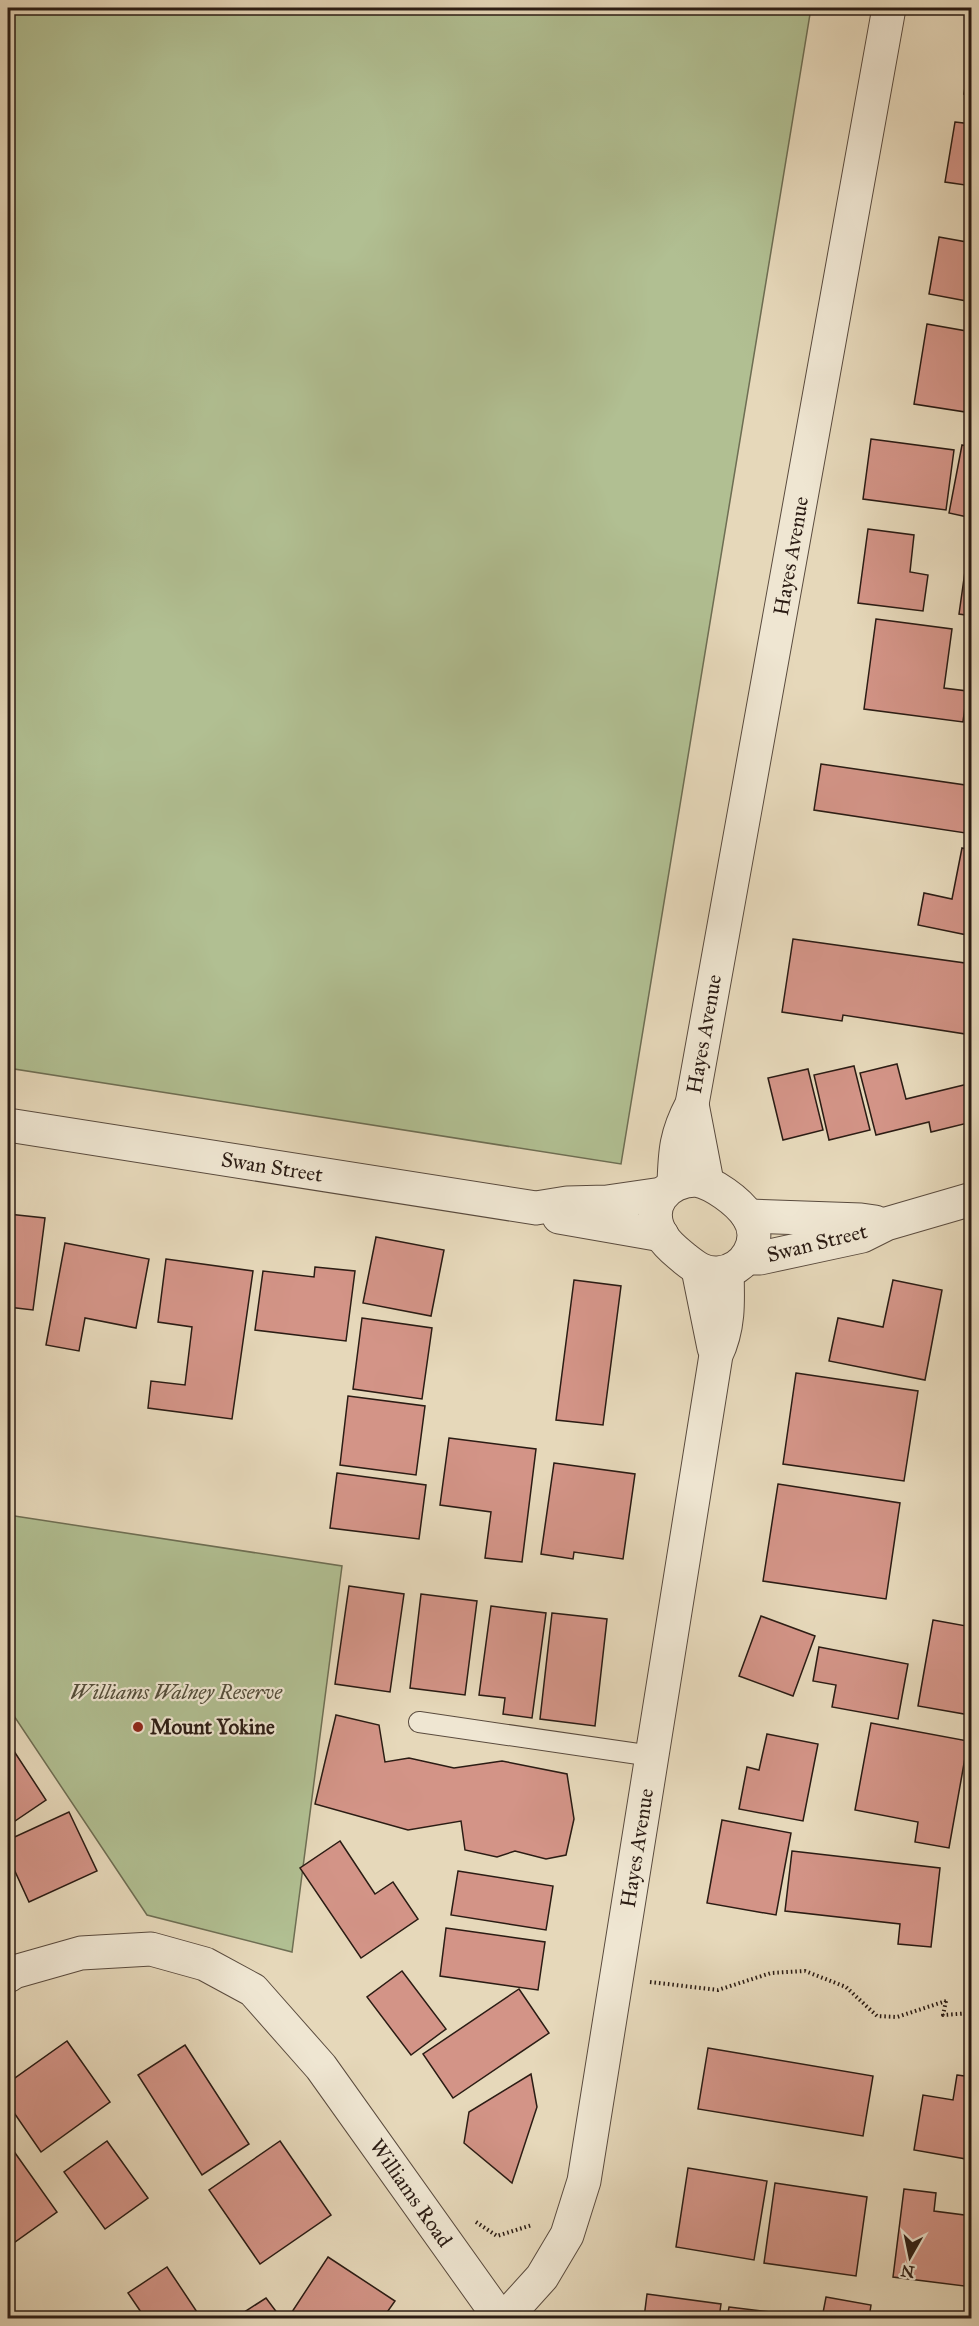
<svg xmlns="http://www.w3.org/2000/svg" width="979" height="2326" viewBox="0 0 979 2326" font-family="'IM FELL Great Primer',serif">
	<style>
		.green { fill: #b1bf92; stroke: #6e6e53; stroke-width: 1.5 }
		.building { fill: #d39487; stroke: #2b1c14; stroke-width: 1.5 }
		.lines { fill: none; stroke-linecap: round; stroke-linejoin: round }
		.lane-casing { stroke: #5a4b3e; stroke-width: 22 }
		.street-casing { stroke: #5a4b3e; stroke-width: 35 }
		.path { stroke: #2b1c14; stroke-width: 4; stroke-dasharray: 1.5 3; stroke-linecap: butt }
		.lane { stroke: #efe6d2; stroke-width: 20 }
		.street { stroke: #efe6d2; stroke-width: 33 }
		.poi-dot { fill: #8f2418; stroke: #efe6d2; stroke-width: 2 }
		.labels { text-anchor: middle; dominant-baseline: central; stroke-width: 4.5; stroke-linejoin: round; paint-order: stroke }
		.street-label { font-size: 21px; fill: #2b1c14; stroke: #efe6d2 }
		.park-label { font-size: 21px; font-style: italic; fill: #534d3a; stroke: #efe6d2 }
		.poi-label { font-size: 21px; font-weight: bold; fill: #2b1c14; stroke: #efe6d2; text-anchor: start }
	</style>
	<rect width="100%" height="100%" fill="#e6d8ba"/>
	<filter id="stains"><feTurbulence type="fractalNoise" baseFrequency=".00333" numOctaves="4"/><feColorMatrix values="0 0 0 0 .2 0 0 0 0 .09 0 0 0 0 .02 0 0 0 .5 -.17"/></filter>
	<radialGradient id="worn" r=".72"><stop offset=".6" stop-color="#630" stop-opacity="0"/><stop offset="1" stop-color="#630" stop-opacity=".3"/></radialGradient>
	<g class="green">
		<polygon points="8,8 811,8 621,1164 8,1068"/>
		<polygon points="8,1515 342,1566 292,1952 147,1915 8,1707"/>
	</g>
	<g class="building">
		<polygon points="970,53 972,54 972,95 964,94"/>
		<polygon points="955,122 972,124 972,186 945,182"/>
		<polygon points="939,237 972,243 972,302 929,294"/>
		<polygon points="927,324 972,332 972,413 914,404"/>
		<polygon points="871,439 954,450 946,510 863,499"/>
		<polygon points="962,445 972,447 972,518 949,513"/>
		<polygon points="868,529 914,535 910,572 928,575 923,611 858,603"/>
		<polygon points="968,550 972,550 972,616 959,614"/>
		<polygon points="876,619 952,629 944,688 967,691 963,722 864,709"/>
		<polygon points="821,764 972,786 972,834 814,810"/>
		<polygon points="962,848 972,850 972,936 918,925 924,893 952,899"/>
		<polygon points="793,939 972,964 972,1035 843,1015 842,1021 782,1012"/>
		<polygon points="897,1064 906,1099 972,1083 972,1122 931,1132 929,1122 876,1135 860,1073"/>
		<polygon points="854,1066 870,1130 829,1140 814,1075"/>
		<polygon points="808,1069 823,1130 783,1140 768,1078"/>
		<polygon points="8,1214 45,1218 33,1310 8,1307"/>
		<polygon points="376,1237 444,1250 431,1316 363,1303"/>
		<polygon points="65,1243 149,1259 136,1328 85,1318 79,1351 46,1345"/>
		<polygon points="166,1259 253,1271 232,1419 148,1408 151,1381 185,1385 192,1327 158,1322"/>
		<polygon points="315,1267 355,1271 346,1341 255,1330 263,1271 314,1277"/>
		<polygon points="574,1280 621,1286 603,1425 556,1420"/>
		<polygon points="893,1280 942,1290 925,1380 829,1361 838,1318 883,1327"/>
		<polygon points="362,1318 432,1328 422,1399 353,1389"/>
		<polygon points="796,1373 918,1391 904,1481 783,1464"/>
		<polygon points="348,1396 425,1406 416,1475 340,1465"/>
		<polygon points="449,1438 536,1449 522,1562 485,1558 491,1512 440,1505"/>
		<polygon points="554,1463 635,1474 623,1559 574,1552 573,1559 541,1554"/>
		<polygon points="337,1473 426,1485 419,1539 330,1528"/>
		<polygon points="778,1484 900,1503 886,1599 763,1581"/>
		<polygon points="349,1586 404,1594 390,1692 335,1684"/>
		<polygon points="421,1594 477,1601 465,1695 410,1688"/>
		<polygon points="491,1606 546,1613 532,1718 503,1714 505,1698 479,1695"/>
		<polygon points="552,1613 607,1619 595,1726 540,1719"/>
		<polygon points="761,1616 815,1636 793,1696 739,1676"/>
		<polygon points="933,1620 972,1627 970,1715 918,1706"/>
		<polygon points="819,1647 908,1664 898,1719 832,1707 836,1685 813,1681"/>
		<polygon points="336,1715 379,1725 385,1762 409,1758 454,1768 502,1761 567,1774 574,1819 566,1855 546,1859 515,1851 497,1857 465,1850 461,1821 408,1830 315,1804"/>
		<polygon points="871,1723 968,1741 949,1848 915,1842 918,1822 855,1810"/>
		<polygon points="767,1734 818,1744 803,1821 739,1809 747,1767 759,1770"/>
		<polygon points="8,1742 46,1800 15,1821 8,1810"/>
		<polygon points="69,1812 97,1871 29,1902 8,1856 8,1840"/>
		<polygon points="722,1820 791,1833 776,1915 707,1903"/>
		<polygon points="340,1841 375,1894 393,1882 418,1919 361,1958 300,1868"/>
		<polygon points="792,1851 940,1868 931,1947 898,1944 900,1924 785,1911"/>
		<polygon points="458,1871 553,1886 546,1930 451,1915"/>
		<polygon points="446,1928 545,1942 538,1990 440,1976"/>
		<polygon points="402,1971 446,2029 411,2055 367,1997"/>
		<polygon points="519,1989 549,2033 453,2098 423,2054"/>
		<polygon points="67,2041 110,2102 41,2152 8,2104 8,2083"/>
		<polygon points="185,2045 249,2144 202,2175 138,2075"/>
		<polygon points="708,2048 873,2076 863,2136 698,2109"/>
		<polygon points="531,2074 537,2107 512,2183 464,2143 469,2112"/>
		<polygon points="957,2075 972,2077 972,2160 914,2150 923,2095 953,2100"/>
		<polygon points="107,2141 148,2198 105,2229 64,2172"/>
		<polygon points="280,2141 331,2215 260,2264 209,2190"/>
		<polygon points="8,2143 57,2212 8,2247"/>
		<polygon points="688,2168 767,2181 754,2260 676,2247"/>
		<polygon points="775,2183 867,2197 856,2276 764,2263"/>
		<polygon points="904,2189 936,2193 934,2211 972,2216 972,2287 893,2277"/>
		<polygon points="328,2257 395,2301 383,2318 288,2318"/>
		<polygon points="167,2267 201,2318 145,2318 128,2293"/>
		<polygon points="647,2294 721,2304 719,2318 644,2318"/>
		<polygon points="826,2297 871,2305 869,2318 822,2318"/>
		<polygon points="266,2298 281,2318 235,2318"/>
		<polygon points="729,2307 804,2316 804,2318 727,2318"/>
	</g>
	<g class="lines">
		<defs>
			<polyline id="lane" points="419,1722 652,1756"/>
			<g id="street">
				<polyline points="692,1104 707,1182"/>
				<polyline points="8,1125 536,1208 567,1203 607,1202 662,1194"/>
				<path d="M696 1180C713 1183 738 1201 748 1216 764 1241 745 1271 718 1273 704 1274 695 1267 685 1259 677 1252 668 1246 662 1236 644 1207 665 1181 696 1180Z"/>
				<path d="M674 1184C675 1151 676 1134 692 1104L889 8"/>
				<polyline points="748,1216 861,1220 875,1222"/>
				<polyline points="559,1217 662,1235"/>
				<polyline points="747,1258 760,1258 862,1236 886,1224 972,1199"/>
				<polyline points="698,1269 714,1348"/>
				<polyline points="8,1976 14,1972 81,1953 151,1949 205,1964 253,1990 321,2067 500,2318"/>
				<path d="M505 2318 542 2277 567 2235 584 2181 716 1355C729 1328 728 1302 727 1272"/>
			</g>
		</defs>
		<use href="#lane" class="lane-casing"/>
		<use href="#street" class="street-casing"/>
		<g class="path">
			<polyline points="650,1982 718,1990 771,1973 805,1971 846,1987 877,2016 897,2017 946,2001"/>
			<polyline points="946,2001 943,2015 972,2013"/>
			<polyline points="476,2222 497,2236 532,2225"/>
		</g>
		<use href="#lane" class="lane"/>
		<use href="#street" class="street"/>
	</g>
	<circle class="poi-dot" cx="138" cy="1727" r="6"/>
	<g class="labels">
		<g class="street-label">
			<text transform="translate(791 556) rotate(-80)">Hayes Avenue</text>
			<text transform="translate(704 1034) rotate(-80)">Hayes Avenue</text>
			<text transform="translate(272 1167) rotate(9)">Swan Street</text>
			<text transform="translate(817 1243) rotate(-14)">Swan Street</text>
			<text transform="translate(637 1848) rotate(-81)">Hayes Avenue</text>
			<text transform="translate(411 2193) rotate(55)">Williams Road</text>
		</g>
		<g class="park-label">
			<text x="176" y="1692">Williams Walney Reserve</text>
		</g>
		<g class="poi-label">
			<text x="150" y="1727">Mount Yokine</text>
		</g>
	</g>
	<rect width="979" height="2326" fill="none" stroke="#e6d8ba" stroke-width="30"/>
	<rect x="9" y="9" width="961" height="2308" fill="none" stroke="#2b1c14" stroke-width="3"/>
	<rect x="15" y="15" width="949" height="2296" fill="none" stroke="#2b1c14" stroke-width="1.5"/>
	<g transform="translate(910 2257) rotate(189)" stroke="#efe6d2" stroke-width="4.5" paint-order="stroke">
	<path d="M0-4.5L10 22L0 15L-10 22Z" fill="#2b1c14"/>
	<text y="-9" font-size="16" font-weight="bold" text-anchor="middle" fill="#2b1c14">N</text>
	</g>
	<rect width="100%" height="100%" filter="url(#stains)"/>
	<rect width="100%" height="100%" fill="url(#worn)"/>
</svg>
